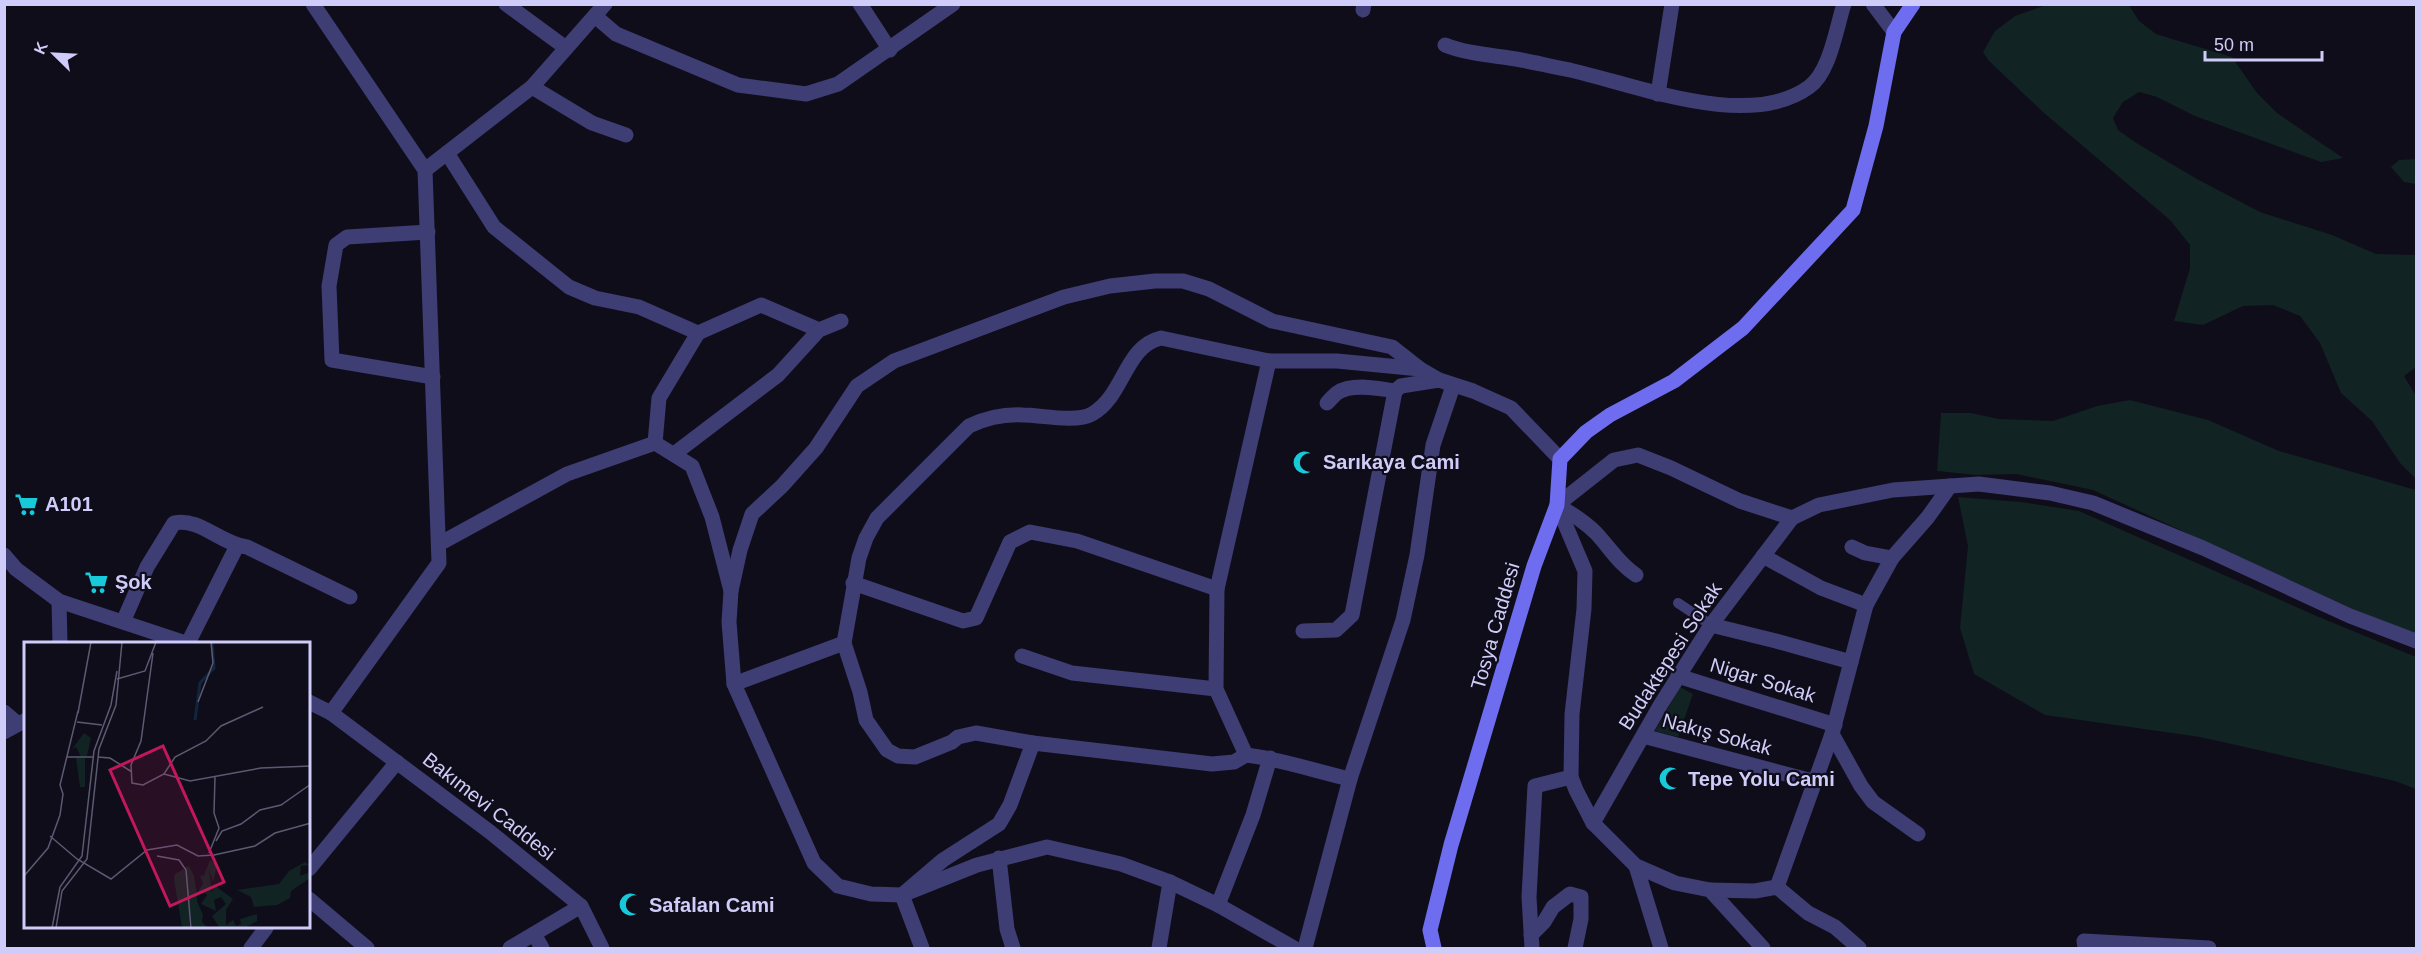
<svg xmlns="http://www.w3.org/2000/svg" width="2421" height="953" viewBox="0 0 2421 953" font-family="Arial,sans-serif">
	<style>
		.green { fill: #112322 }
		.lines { fill: none; stroke-linecap: round; stroke-linejoin: round }
		.pedestrian { stroke: #3e3d74; stroke-width: 10 }
		.minor { stroke: #3e3d74; stroke-width: 15 }
		.tertiary { stroke: #3e3d74; stroke-width: 15 }
		.secondary { stroke: #6e6def; stroke-width: 15 }
		.labels { text-anchor: middle; dominant-baseline: central; stroke-width: 4.5; stroke-linejoin: round; paint-order: stroke }
		.poi-label { font-size: 20px; font-weight: bold; fill: #d0ccf9; stroke: #0f0d1a; text-anchor: start }
		.street-label { font-size: 20px; fill: #d0ccf9; stroke: #0f0d1a }
		.inset-river { fill: none; stroke: #12253e; stroke-width: 3 }
		.inset-road { fill: none; stroke: #5c5973; stroke-width: 1.5 }
		.view { fill: #c2185b; fill-opacity: 0.15; stroke: #c2185b; stroke-width: 3 }
		.inset-edge { fill: none; stroke: #d0ccf9; stroke-width: 3 }
	</style>
	<rect width="100%" height="100%" fill="#0f0d1a"/>
	<g class="green">
		<polygon points="2046,5 2129,5 2139,21 2156,34 2232,57 2257,93 2277,113 2343,158 2321,162 2195,116 2157,97 2139,92 2123,102 2113,118 2118,130 2138,144 2197,179 2260,212 2332,235 2376,254 2416,255 2416,367 2404,376 2416,396 2416,479 2400,463 2372,421 2341,393 2320,343 2300,316 2273,305 2243,306 2203,325 2174,321 2190,268 2190,245 2170,220 2044,113 1989,61 1983,52 1995,31 2015,16"/>
		<polygon points="2416,159 2416,184 2404,182 2391,167 2399,160"/>
		<polygon points="2130,400 2208,420 2279,451 2416,490 2416,634 2374,619 2093,490 2016,474 1976,475 1937,471 1941,413 1971,413 1999,419 2053,421 2097,406"/>
		<polygon points="1958,497 2021,502 2079,511 2319,617 2416,657 2416,789 2395,781 2200,737 2045,715 1974,674 1960,628 1968,546"/>
		<polygon points="1680,687 1693,694 1678,737 1655,731"/>
	</g>
	<g class="lines">
		<polyline class="pedestrian" points="1678,603 1711,625"/>
		<g class="minor">
			<polyline points="506,4 566,48"/>
			<polyline points="860,4 890,50"/>
			<polyline points="1363,10 1364,4"/>
			<polyline points="595,16 616,34 738,85 806,94 838,84 953,4"/>
			<path d="M1445 45C1468 54 1492 55 1516 59 1533 62 1549 66 1565 69 1632 83 1747 132 1809 87 1830 72 1836 29 1844 4"/>
			<polyline points="532,87 592,123 626,135"/>
			<polyline points="1658,94 1672,4"/>
			<polyline points="447,153 494,227 569,287 595,298 639,307 698,333"/>
			<polyline points="428,232 347,237 336,245 329,286 332,360 433,377"/>
			<polyline points="698,333 761,305 819,330"/>
			<path d="M1327 403C1330 400 1334 395 1337 393 1351 383 1379 388 1395 391L1401 386 1439 380"/>
			<polyline points="655,443 659,398 698,333"/>
			<polyline points="674,454 778,375 819,330 841,321"/>
			<polyline points="1557,505 1585,571 1584,609 1572,714 1571,777 1576,790 1593,823 1636,866 1675,883 1710,890 1763,948"/>
			<polyline points="1557,505 1614,460 1638,455 1671,468 1740,501 1792,518"/>
			<path d="M1557 505C1571 513 1585 522 1596 533 1610 548 1619 564 1636 575"/>
			<polyline points="439,544 567,474 655,443 692,466 712,517 731,591 729,622 734,684 814,863 838,886 871,894 902,895 977,865 1047,847 1121,864 1170,882 1218,905 1294,948"/>
			<polyline points="1852,547 1865,553 1892,558"/>
			<polyline points="1763,556 1821,588 1866,605"/>
			<polyline points="853,583 963,621 976,618 1010,542 1030,532 1077,541 1217,589"/>
			<polyline points="731,591 740,550 752,514 782,486 816,448 857,386 894,361 1064,297 1110,286 1155,281 1183,281 1209,289 1272,321 1392,347 1420,369 1439,380 1473,391 1511,408 1560,459"/>
			<polyline points="59,601 60,644"/>
			<path d="M123 622 147 567 174 523C199 517 221 544 247 547L350 597"/>
			<polyline points="1711,625 1776,641 1851,662"/>
			<polyline points="1303,631 1336,630 1352,615 1395,391"/>
			<polyline points="188,643 237,546"/>
			<polyline points="1022,656 1072,673 1216,689"/>
			<polyline points="1678,676 1835,725"/>
			<polyline points="734,684 844,643"/>
			<polyline points="4,712 18,724"/>
			<polyline points="331,713 490,832 581,906 602,948"/>
			<polyline points="1832,734 1861,786 1873,802 1918,834"/>
			<polyline points="1643,736 1816,782"/>
			<path d="M1246 755 1234 762 1212 764 1033 743 976 733 958 737 952 742 915 757 898 756 887 750 866 720 860 692 844 643 859 558 866 538 877 518 969 426C986 418 1004 414 1023 415 1040 415 1076 423 1092 414 1125 395 1124 347 1161 338L1269 361"/>
			<path d="M1350 779C1315 771 1281 759 1246 755L1216 689 1217 589 1269 361H1337L1420 369"/>
			<polyline points="999,858 1007,929 1013,948"/>
			<polyline points="1636,866 1661,948"/>
			<polyline points="309,869 397,762"/>
			<polyline points="1777,887 1832,734 1866,605 1892,558 1928,517 1950,486"/>
			<polyline points="1710,890 1755,891 1777,887 1808,913 1835,927 1859,948"/>
			<polyline points="309,899 367,948"/>
			<polyline points="1218,905 1253,815 1270,758"/>
			<polyline points="534,934 542,948"/>
			<polyline points="1531,935 1544,922 1553,907 1570,894 1581,897 1581,919 1575,948"/>
			<polyline points="251,948 266,928"/>
			<polyline points="510,948 581,906"/>
			<polyline points="922,948 902,895 943,860 999,824 1010,805 1033,743"/>
			<polyline points="1159,948 1170,882"/>
			<polyline points="1305,948 1350,779 1403,620 1417,555 1433,445 1453,386"/>
			<polyline points="1532,948 1529,897 1535,786 1571,777"/>
			<polyline points="2085,948 2084,941 2209,948"/>
		</g>
		<g class="tertiary">
			<polyline points="1873,4 1894,32"/>
			<polyline points="425,170 532,87 605,4"/>
			<polyline points="4,555 16,569 59,601 189,644"/>
			<polyline points="309,702 331,713 439,563 425,170 313,4"/>
			<polyline points="4,732 26,720"/>
			<polyline points="1593,823 1661,704 1711,625 1792,518 1819,505 1893,490 1979,484 2050,493 2093,503 2203,548 2350,616 2416,641"/>
		</g>
		<polyline class="secondary" points="1434,948 1430,930 1451,845 1534,566 1557,505 1560,459 1586,432 1610,415 1674,381 1743,328 1853,210 1876,126 1894,32 1913,4"/>
	</g>
	<defs>
		<symbol id="mosque-bare" viewBox="-9 -9 18 18"><path d="M3.5-4.9A6 6 0 1 0 3.5 4.9A5 5 0 1 1 3.5-4.9Z" fill="#18cad9" stroke="#0f0d1a" stroke-width="2.5" paint-order="stroke"/></symbol>
		<symbol id="supermarket-bare" viewBox="-9 -9 18 18"><path d="M-6-5.5h2.5l.6 2H6L4.5 2H-2.5L-4.4-4H-6ZM-1.5 3.2a1.3 1.3 0 1 0 .1 0ZM3 3.2a1.3 1.3 0 1 0 .1 0Z" fill="#18cad9" stroke="#0f0d1a" stroke-width="2.5" paint-order="stroke"/></symbol>
	</defs>
	<g fill-rule="evenodd">
		<use href="#mosque-bare" x="1288" y="446" width="33" height="33"/>
		<use href="#supermarket-bare" x="10" y="488" width="33" height="33"/>
		<use href="#supermarket-bare" x="80" y="566" width="33" height="33"/>
		<use href="#mosque-bare" x="1654" y="762" width="33" height="33"/>
		<use href="#mosque-bare" x="614" y="888" width="33" height="33"/>
	</g>
	<g class="labels">
		<g class="poi-label">
			<text x="1323" y="462">Sarıkaya Cami</text>
			<text x="45" y="504">A101</text>
			<text x="115" y="582">Şok</text>
			<text x="1688" y="779">Tepe Yolu Cami</text>
			<text x="649" y="905">Safalan Cami</text>
		</g>
		<g class="street-label">
			<text transform="translate(1495 626) rotate(-74)">Tosya Caddesi</text>
			<text transform="translate(1670 656) rotate(-57)">Budaktepesi Sokak</text>
			<text transform="translate(1763 680) rotate(17)">Nigar Sokak</text>
			<text transform="translate(1717 734) rotate(15)">Nakış Sokak</text>
			<text transform="translate(489 806) rotate(38)">Bakımevi Caddesi</text>
		</g>
	</g>
	<g transform="translate(24 642)">
		<rect width="286" height="286" fill="#0f0d1a"/>
		<path d="M60 91 67 96 63 114 57 115 52 105 48 107ZM52 116H61V145H56ZM186 218 193 223 189 240 185 227 188 251 190 243 209 257 202 268V283L209 278 212 284 217 282 216 277 233 272V279L221 286 195 285 188 274 202 262 197 255 190 258 192 269 177 262 183 253 178 249 173 253V259L179 273 178 280 184 286H168L161 225 165 224 170 234 173 252 179 241 176 234 180 233ZM281 220 286 223 277 224 276 234 286 230V236L267 249 266 256 253 263 230 265 227 255 213 248 255 242 265 229ZM160 227 163 234 166 286H158L150 237 151 232Z" fill="#112322"/>
		<path class="inset-river" d="M171 78 176 41 190 26 188 0"/>
		<path class="inset-road" d="M129 11 117 99 107 123 108 141 119 143 140 132 151 115 182 99 197 84 239 65M93 37 121 29 132 0M174 60 189 21 187 0M54 71 67 0M53 80 78 83M43 115H69M74 115 86 116 108 130M140 132 166 139 237 126 287 124M26 194 53 217 87 237 123 208 153 203 174 214 190 213 231 204 251 191 287 181M192 199 198 189 217 182 236 168 257 163 287 142M185 211 195 186 190 171 191 135M133 214 155 218 162 228 167 286M0 234 24 206 36 173 39 152 36 143 54 69M28 286 36 245 58 214 70 109 87 63 93 29M32 286 38 249 63 217 75 107 92 63 98 0"/>
		<path class="view" d="M139 104 200 240 146 264 86 128Z"/>
		<rect width="286" height="286" class="inset-edge"/>
	</g>
	<rect width="2421" height="953" fill="none" stroke="#d0ccf9" stroke-width="12"/>
	<g transform="translate(54 54) rotate(294)" stroke="#0f0d1a" stroke-width="4.5" paint-order="stroke">
	<path d="M0-4.5L10 22L0 15L-10 22Z" fill="#d0ccf9"/>
	<text y="-9" font-size="16" font-weight="bold" text-anchor="middle" fill="#d0ccf9">K</text>
	</g>
	<path d="M2205 51v9h117v-9" fill="none" stroke="#d0ccf9" stroke-width="3"/>
	<text x="2214" y="51" font-size="18" fill="#d0ccf9" stroke="#0f0d1a" stroke-width="4.5" paint-order="stroke">50 m</text>
</svg>
